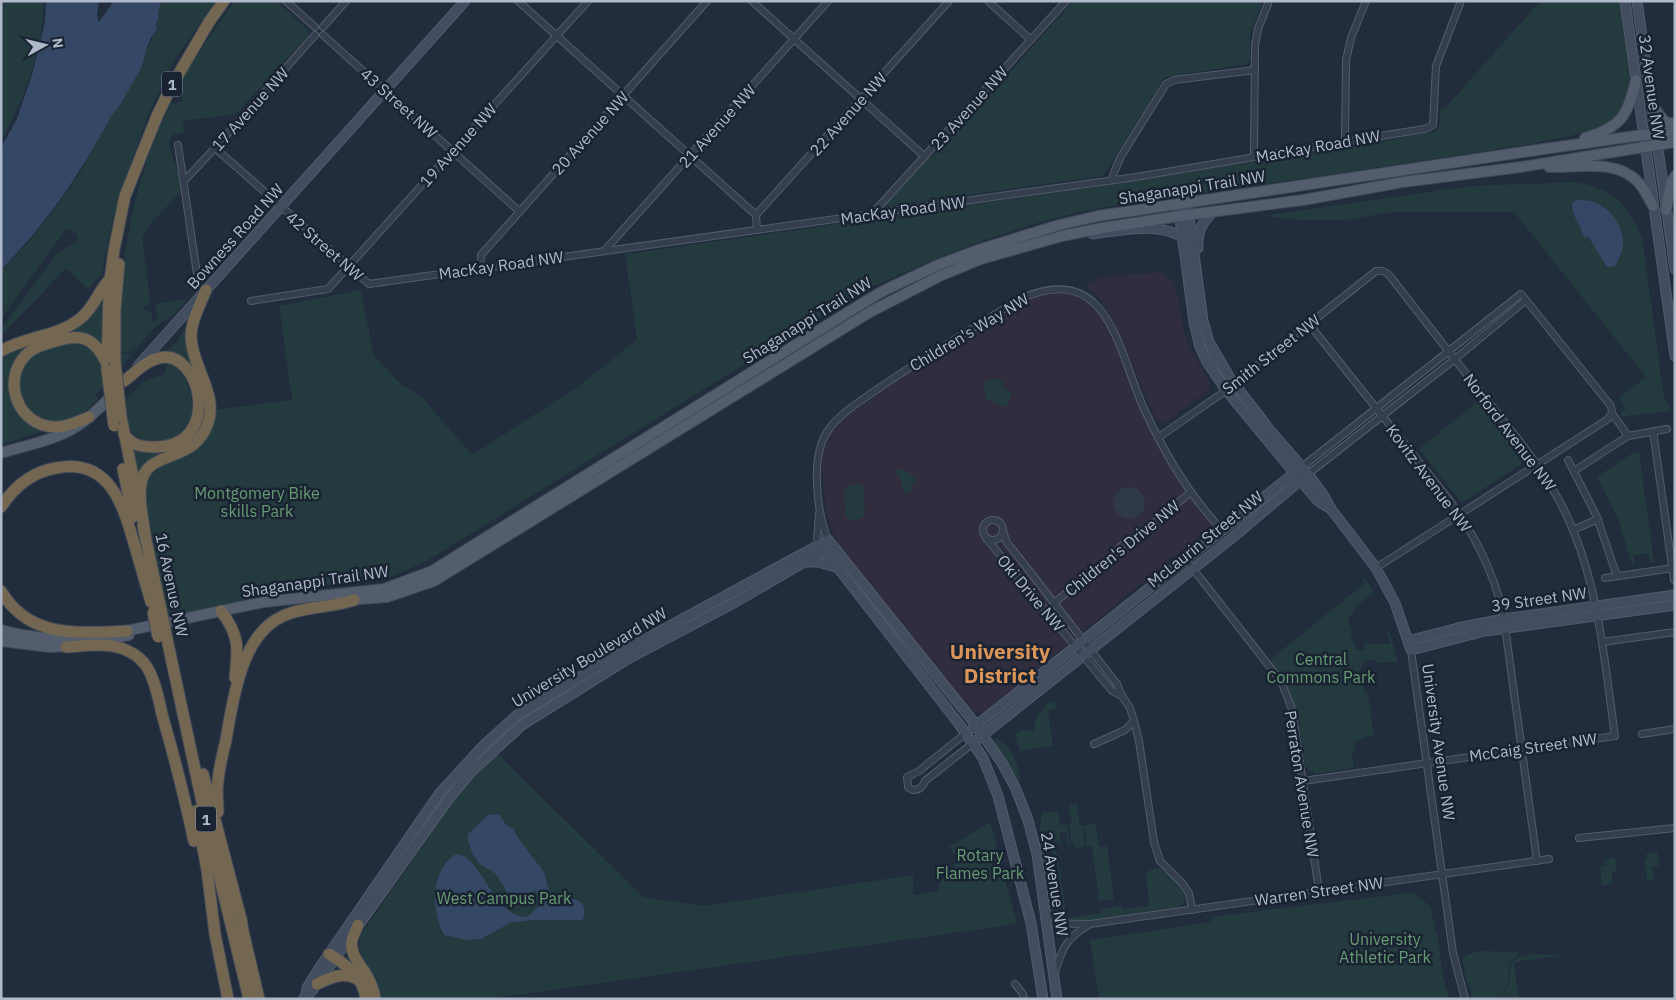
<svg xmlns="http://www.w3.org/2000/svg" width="1676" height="1000" viewBox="0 0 1676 1000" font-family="'IBM Plex Sans',sans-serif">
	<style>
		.medical { fill: #302d3e }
		.airport { fill: #2f394a }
		.green { fill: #233a3e }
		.water { fill: #344765 }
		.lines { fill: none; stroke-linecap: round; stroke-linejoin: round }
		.street-casing { stroke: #535c6b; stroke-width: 8 }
		.secondary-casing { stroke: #535c6b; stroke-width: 11 }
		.primary-casing { stroke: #3e4756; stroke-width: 12 }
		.highway-casing { stroke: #404958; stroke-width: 13 }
		.street { stroke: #353e4d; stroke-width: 6 }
		.secondary { stroke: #434d60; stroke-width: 9 }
		.primary { stroke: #535d6d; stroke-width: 10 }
		.highway { stroke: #746751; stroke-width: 11 }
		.highway-bridge-casing { stroke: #404958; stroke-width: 13; stroke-linecap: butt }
		.highway-bridge { stroke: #746751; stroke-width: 11 }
		.labels { text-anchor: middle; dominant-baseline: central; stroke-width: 5; stroke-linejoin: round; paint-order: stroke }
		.shield { fill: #1a2332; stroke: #838c9c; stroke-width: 1 }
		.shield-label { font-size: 15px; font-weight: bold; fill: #b0b9c9 }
		.street-label { font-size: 16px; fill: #b0b9c9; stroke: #1a2332 }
		.park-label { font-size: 16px; fill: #669b73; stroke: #1a2332 }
		.district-label { font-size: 21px; font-weight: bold; fill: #db9559; stroke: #1a2332 }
	</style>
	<rect width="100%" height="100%" fill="#212c3d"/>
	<g class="medical">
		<polygon points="1160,272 1170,278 1175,284 1186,340 1210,384 1209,390 1164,423 1156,420 1113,319 1101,300 1085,285 1102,277"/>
		<polygon points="1047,293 1066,293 1090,303 1097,310 1109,327 1145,420 1181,484 1212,526 983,713 972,714 837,542 829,523 826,512 822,468 823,453 832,432 845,418 951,343 1031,297"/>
	</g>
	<circle class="airport" cx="1129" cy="503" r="16"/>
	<g class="green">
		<path d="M1 1H44C42 50 25 98 1 141Z"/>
		<polygon points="161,1 216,1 176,57 148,115 121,191 112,222 102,274 88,289 66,268 1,336 1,329 58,252 76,243 78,239 76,233 69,229 64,232 1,319 1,271 24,247 48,218 80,173 112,114 123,101 128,89 138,74 145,52 152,40 153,34 158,31 156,23 159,19 158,15"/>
		<path d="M234 1H277L309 31 308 36 236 114 183 121 184 132 173 135 169 140V145L178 173 181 192 154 220 142 236 150 301 149 304 143 307V310L151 311 153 323 158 317 155 304 186 299 191 294H192L176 313 156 326 122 366 120 354 133 353 137 345 131 351 120 353C116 268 134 180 170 102L174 104 182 101V96L173 95 186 71Z"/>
		<polygon points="1073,1 1263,1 1250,35 1250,60 1247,64 1165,77 1103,176 883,207 927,158 932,157 966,121"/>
		<path d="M1540 1H1621C1625 32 1642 95 1615 118 1593 137 1516 146 1485 151 1403 164 1321 176 1240 188 1193 194 1147 199 1101 208 1018 223 940 256 863 291L425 562 391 577 365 579 275 594 175 616 179 613 167 616 144 495 149 473 163 463 183 457 194 450 214 410 292 400 279 306 361 290 374 356 401 384 422 397 472 455 579 386 637 339 625 253H634L1123 183 1434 132 1439 127 1441 108 1446 107Z"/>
		<path d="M1575 182C1615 189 1625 202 1642 237L1664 397 1671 411 1620 417 1621 413 1626 408 1618 398 1646 377 1514 212H1393L1345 220H1302L1263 216 1470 186Z"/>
		<polygon points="103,298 102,345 61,334 102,299"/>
		<path d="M187 325 199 379C187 358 188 359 166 351L177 342Z"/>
		<polygon points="42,340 9,384 12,401 46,430 1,445 1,356"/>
		<path d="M72 341 91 347 102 365 104 386 96 394 98 400C79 417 64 427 39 418 33 416 25 409 22 403 19 395 19 384 18 376L32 354Z"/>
		<path d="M167 362C178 366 182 373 187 383 200 414 190 440 154 440 146 440 139 440 133 434 126 425 125 412 124 401L144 381 164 374Z"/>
		<polygon points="994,378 1002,381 1003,387 1012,392 1007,405 1004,407 986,399 983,383"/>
		<polygon points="1478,401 1525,462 1463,502 1461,502 1419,449"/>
		<polygon points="133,449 156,452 173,450 138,475"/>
		<polygon points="1639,452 1654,562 1650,563 1648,553 1634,556 1635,564 1632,565 1617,516 1597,477 1633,453"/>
		<path d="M895 470C904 469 913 473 916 481L912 485V491L904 494 902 483Z"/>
		<path d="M856 484 862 485 864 488 865 515C862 520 855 520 849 520L846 516 844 490 848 486Z"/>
		<path d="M1365 578 1374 593 1358 605 1348 619 1352 632 1350 634 1356 649 1365 651 1364 643 1390 644 1387 633 1390 632 1398 664 1395 662 1377 663 1376 659 1364 661 1359 673 1361 686H1364L1365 693H1368L1374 736 1365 737 1354 743 1355 751 1352 752 1354 768 1316 774 1308 770 1305 765C1299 723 1298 695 1270 660L1364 584 1362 580Z"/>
		<polygon points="1055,701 1056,709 1048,711 1053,746 1021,751 1017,743 1015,735 1022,729 1034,731 1036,717 1047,703"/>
		<path d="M994 738C1011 743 1019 765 1020 781 1011 776 996 749 994 738Z"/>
		<polygon points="497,753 643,897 704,906 913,875 914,895 937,891 945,873 960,861 949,847 990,822 1017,924 489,999 382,999 375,977 364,960 359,948 360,936 472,774"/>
		<polygon points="1077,804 1080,826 1083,826 1085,847 1076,848 1071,841 1069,824 1072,824 1069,805"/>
		<polygon points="1058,811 1060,825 1067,825 1070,843 1069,847 1066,833 1060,833 1061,844 1049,839 1039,830 1043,812"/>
		<polygon points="1096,824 1099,847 1107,846 1114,899 1099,901 1092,846 1087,847 1084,825"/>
		<path d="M1037 834C1053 848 1061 897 1058 918L1049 907Z"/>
		<path d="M1048 844 1057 851 1067 918 1100 913 1102 909 1121 906 1123 909 1149 906 1146 874 1152 869 1160 868C1171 876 1202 902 1173 909L1076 922 1061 919 1062 909 1057 864Z"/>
		<polygon points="1657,852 1659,866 1652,867 1654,879 1647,880 1644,861 1647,860 1646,854"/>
		<polygon points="1615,858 1617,872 1612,873 1613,884 1602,886 1600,866 1605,865 1604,860"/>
		<polygon points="1409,893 1415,894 1431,907 1435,930 1438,936 1443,978 1450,999 1099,999 1090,940 1212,922 1211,917"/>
		<polygon points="1483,951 1520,952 1509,964 1508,982 1502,999 1472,999 1470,995 1472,994 1468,983 1467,983 1462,960 1467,954"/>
		<polygon points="1533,954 1565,955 1514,962 1519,999 1503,999 1509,982 1510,966 1512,962 1519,956"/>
	</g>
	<g class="water">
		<path d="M46 1H99L97 16 99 22 114 1H161L158 14 159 19 156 23 157 30C145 41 146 61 138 74 133 82 128 91 123 100 120 106 115 110 112 115 80 174 48 222 1 270V147L16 121 32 75 45 22Z"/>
		<path d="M1576 200C1583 200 1590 200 1596 203 1611 209 1623 226 1623 243 1623 251 1619 259 1615 266L1610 267 1606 266 1588 236 1585 238 1581 232 1582 230C1578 223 1571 212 1572 203Z"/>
		<path d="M499 814 506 825 514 829 515 833C523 845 532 857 541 868 550 878 542 887 557 898 563 901 571 898 577 900 585 903 587 914 582 920H530L510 923 481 939 466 940 444 935C431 911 430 870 456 854 483 856 492 917 527 917L538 907 542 897 536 891 521 895 507 892 496 874 480 864 473 855 468 841V834L488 815Z"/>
	</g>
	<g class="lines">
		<defs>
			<g id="street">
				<polyline points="286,1 315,27"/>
				<polyline points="518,1 756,215"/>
				<polyline points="752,1 924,156"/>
				<polyline points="988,1 1031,40"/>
				<polyline points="323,27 346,1"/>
				<polyline points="323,35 519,211"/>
				<polyline points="1345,141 1346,60 1351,38 1366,1"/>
				<polyline points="178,145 197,274"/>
				<path d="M215 148 369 284 1129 178C1228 162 1326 144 1425 129L1433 125 1436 66 1461 1"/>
				<polyline points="1254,156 1255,45 1258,29 1269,1"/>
				<polyline points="1114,180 1113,175 1120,158 1166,84 1174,80 1255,70"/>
				<polyline points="184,181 215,148 315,35"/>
				<polyline points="872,214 1066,1"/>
				<polyline points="757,230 756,215 949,1"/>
				<polyline points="605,250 828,1"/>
				<polyline points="480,268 481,255 707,1"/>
				<polyline points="251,301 328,289 588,1"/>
				<path d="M1309 324 1451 502C1476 538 1492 569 1503 612L1537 861"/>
				<polyline points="1612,413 1628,436"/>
				<polyline points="1653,431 1674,580"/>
				<path d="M1159 437 1221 394 1376 271C1383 270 1386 272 1390 276 1421 316 1452 356 1483 395 1517 438 1553 479 1573 530 1600 595 1605 667 1615 736L1303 781"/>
				<polyline points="1568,460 1596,515 1617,576"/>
				<polyline points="1302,467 1521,294 1611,406 1612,413 1608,419 1376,568"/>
				<polyline points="1574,471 1628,436 1667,429"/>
				<polyline points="1308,474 1455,359 1526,300"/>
				<circle cx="993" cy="530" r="10"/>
				<polyline points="1573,530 1598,519"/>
				<polyline points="1003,531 1007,543 1013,550 1117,684 1122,696 1130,708 1134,721 1139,741 1154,842 1160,861 1182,883 1189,893 1192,910"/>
				<polyline points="986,538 1112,691 1122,696"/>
				<path d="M828 540C817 512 810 459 827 432 839 413 864 399 882 386 927 355 974 328 1020 299 1112 258 1118 356 1146 413 1165 454 1191 497 1222 530"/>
				<polyline points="819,544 817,538 819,514"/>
				<polyline points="1186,560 1281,681 1292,709 1319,891"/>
				<polyline points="1605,578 1673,568"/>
				<polyline points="1054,603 1110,558 1125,542 1139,535 1191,492"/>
				<polyline points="1602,642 1675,632"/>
				<polyline points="1411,650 1453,953 1465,999"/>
				<path d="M966 733 919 771 907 777 908 787 912 790C919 790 922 788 925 781L973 743"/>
				<polyline points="1642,734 1675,729"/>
				<polyline points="1094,744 1125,730 1134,721"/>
				<polyline points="1579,838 1675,828"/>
				<path d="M1046 912C1064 927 1067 923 1090 924L1549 859"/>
				<path d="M1055 973C1061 950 1067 937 1089 925"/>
				<polyline points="1015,984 1023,994 1024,999"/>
			</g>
			<g id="secondary">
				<polyline points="1625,1 1675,356"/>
				<polyline points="1637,1 1675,269"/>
				<polyline points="1187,202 1203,321 1209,342 1230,378 1269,429 1308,474 1324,496 1331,509 1376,568 1395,603 1411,650 1485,631 1675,605"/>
				<polyline points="1178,204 1194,322 1200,347 1207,362 1226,390 1301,481 1318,501 1331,509"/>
				<path d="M1093 234C1123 230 1155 222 1183 237"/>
				<path d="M1198 248C1197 232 1202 222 1213 212"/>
				<polyline points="138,366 465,1"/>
				<polyline points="821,546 959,724 983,758 998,796 1031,923 1043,999"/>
				<polyline points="806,562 818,562 839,568"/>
				<polyline points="1408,641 1458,628 1504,619 1675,595"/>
				<polyline points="973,728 1302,467"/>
				<polyline points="979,738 1232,538 1308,474"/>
				<polyline points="306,995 307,988 320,967 439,794 483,746 516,716 620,653 828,540 976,725 1002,763 1015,787 1028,820 1037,854 1057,999"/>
				<polyline points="304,998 311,992 447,801 471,772 522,725 626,660 732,604 832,546"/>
			</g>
			<g id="primary">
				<polyline points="1652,105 1665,122 1675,124"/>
				<path d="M1585 138C1622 127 1627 116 1636 80"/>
				<path d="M1549 167C1578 168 1617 158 1639 183 1645 190 1649 199 1653 206"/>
				<polyline points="1666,210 1671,183 1675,176"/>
				<path d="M1 453C24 446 55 440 76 427 90 418 102 406 114 393"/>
				<polyline points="348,600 387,597 434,581 870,312 940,276 981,259 1062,236 1102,228 1180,216 1303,200 1403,182 1521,167 1675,142"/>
				<path d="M1 630C34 639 63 640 97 636"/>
				<polyline points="121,632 264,602 384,589 432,571 866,301 885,290 938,265 978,250 1059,225 1098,216 1530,151 1635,136 1675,132"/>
				<polyline points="1,641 49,647 72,646"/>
				<polyline points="91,642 129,635"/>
			</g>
			<g id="highway">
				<path d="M1 351C26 336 58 337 81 318 94 307 98 292 109 280"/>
				<polyline points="115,361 115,310 119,264"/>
				<polyline points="107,370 109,288 114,250 125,196 157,116 171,87 209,22 224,1"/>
				<path d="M89 417C79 421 68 427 56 427 17 427 0 378 28 353 37 345 49 343 60 340 84 333 96 341 106 362"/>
				<polyline points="121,417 137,496"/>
				<path d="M124 434C131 445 141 447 154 447 225 447 200 347 159 358 145 361 135 373 124 381"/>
				<polyline points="123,469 133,517"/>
				<path d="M1 507C14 487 32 472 56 468 112 457 124 509 136 550 141 567 146 585 151 602"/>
				<polyline points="143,526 161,610"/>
				<path d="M145 534C143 518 138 500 141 484 146 448 194 465 208 423 218 393 192 367 191 337 191 321 200 305 206 290"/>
				<path d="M1 591C29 639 79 633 127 631"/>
				<path d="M221 611C240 636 238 648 235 678"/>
				<polyline points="167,639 208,830 249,999"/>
				<path d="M66 647C86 646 112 641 130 652 136 655 143 661 147 667 156 682 159 702 163 718 175 759 185 800 194 841"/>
				<polyline points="203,774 241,919 243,931 259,999"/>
				<polyline points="196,811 207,870 215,934 228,999"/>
				<path d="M218 812C218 802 216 791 218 781 219 767 223 753 226 740 231 710 238 666 255 641 262 630 272 621 283 616 304 606 331 608 354 600"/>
				<path d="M358 925C356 930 353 935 352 940 349 954 361 965 367 976 371 983 374 991 375 999"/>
				<path d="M329 954C347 965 363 977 366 999"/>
				<path d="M317 984C331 977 345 971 359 980"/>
			</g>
		</defs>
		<use href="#street" class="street-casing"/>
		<use href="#secondary" class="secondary-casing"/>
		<use href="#primary" class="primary-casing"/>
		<use href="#highway" class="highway-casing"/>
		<use href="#street" class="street"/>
		<use href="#secondary" class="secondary"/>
		<use href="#primary" class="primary"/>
		<use href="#highway" class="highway"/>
		<defs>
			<g id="highway-bridge">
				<polyline points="115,361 121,417"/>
				<polyline points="107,370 114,426"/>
				<polyline points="161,610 167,639"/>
				<polyline points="153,612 158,637"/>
			</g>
		</defs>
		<use href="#highway-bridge" class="highway-bridge-casing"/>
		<use href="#highway-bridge" class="highway-bridge"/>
	</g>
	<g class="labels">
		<g class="shield">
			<rect x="162" y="71.5" width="20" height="25" rx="4"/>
			<rect x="196" y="806.5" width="20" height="25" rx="4"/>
		</g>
		<g class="shield-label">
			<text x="172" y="84">1</text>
			<text x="206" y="819">1</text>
		</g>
		<g class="street-label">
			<text transform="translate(1652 87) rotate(82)">32 Avenue NW</text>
			<text transform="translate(399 103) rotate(42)">43 Street NW</text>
			<text transform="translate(969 108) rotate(-48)">23 Avenue NW</text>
			<text transform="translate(250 109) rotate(-48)">17 Avenue NW</text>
			<text transform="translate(848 114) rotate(-48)">22 Avenue NW</text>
			<text transform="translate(717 126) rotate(-48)">21 Avenue NW</text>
			<text transform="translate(590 133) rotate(-48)">20 Avenue NW</text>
			<text transform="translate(458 145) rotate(-48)">19 Avenue NW</text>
			<text transform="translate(1318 146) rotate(-10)">MacKay Road NW</text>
			<text transform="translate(1192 187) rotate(-9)">Shaganappi Trail NW</text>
			<text transform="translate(903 210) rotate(-8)">MacKay Road NW</text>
			<text transform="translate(235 236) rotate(-48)">Bowness Road NW</text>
			<text transform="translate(325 246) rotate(41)">42 Street NW</text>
			<text transform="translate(501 265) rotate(-8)">MacKay Road NW</text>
			<text transform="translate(807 320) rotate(-32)">Shaganappi Trail NW</text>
			<text transform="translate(969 332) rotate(-31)">Children's Way NW</text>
			<text transform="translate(1271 354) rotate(-38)">Smith Street NW</text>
			<text transform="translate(1510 432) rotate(53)">Norford Avenue NW</text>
			<text transform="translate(1429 478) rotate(53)">Kovitz Avenue NW</text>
			<text transform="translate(1205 539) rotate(-39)">McLaurin Street NW</text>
			<text transform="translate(1122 548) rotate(-39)">Children's Drive NW</text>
			<text transform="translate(315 581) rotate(-8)">Shaganappi Trail NW</text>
			<text transform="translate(172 585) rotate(78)">16 Avenue NW</text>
			<text transform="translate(1031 593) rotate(50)">Oki Drive NW</text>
			<text transform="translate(1539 599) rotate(-8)">39 Street NW</text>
			<text transform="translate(589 657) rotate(-31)">University Boulevard NW</text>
			<text transform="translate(1439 742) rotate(82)">University Avenue NW</text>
			<text transform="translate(1533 747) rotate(-8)">McCaig Street NW</text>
			<text transform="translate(1302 784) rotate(81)">Perraton Avenue NW</text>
			<text transform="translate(1055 884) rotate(81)">24 Avenue NW</text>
			<text transform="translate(1319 891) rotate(-8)">Warren Street NW</text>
		</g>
		<g class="park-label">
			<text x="257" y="493">Montgomery Bike<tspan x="257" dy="18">skills Park</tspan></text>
			<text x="1321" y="659">Central<tspan x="1321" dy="18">Commons Park</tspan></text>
			<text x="980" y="855">Rotary<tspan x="980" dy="18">Flames Park</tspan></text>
			<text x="504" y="898">West Campus Park</text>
			<text x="1385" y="939">University<tspan x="1385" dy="18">Athletic Park</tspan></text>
		</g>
		<g class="district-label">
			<text x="1000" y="651">University<tspan x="1000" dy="24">District</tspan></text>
		</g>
	</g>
	<rect width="1676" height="1000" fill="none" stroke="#b0b9c9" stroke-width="5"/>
	<g transform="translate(45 45) rotate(82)" stroke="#1a2332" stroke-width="4" paint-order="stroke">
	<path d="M0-4L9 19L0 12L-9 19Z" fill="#b0b9c9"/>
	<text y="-8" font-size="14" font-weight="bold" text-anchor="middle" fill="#b0b9c9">N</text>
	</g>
</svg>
